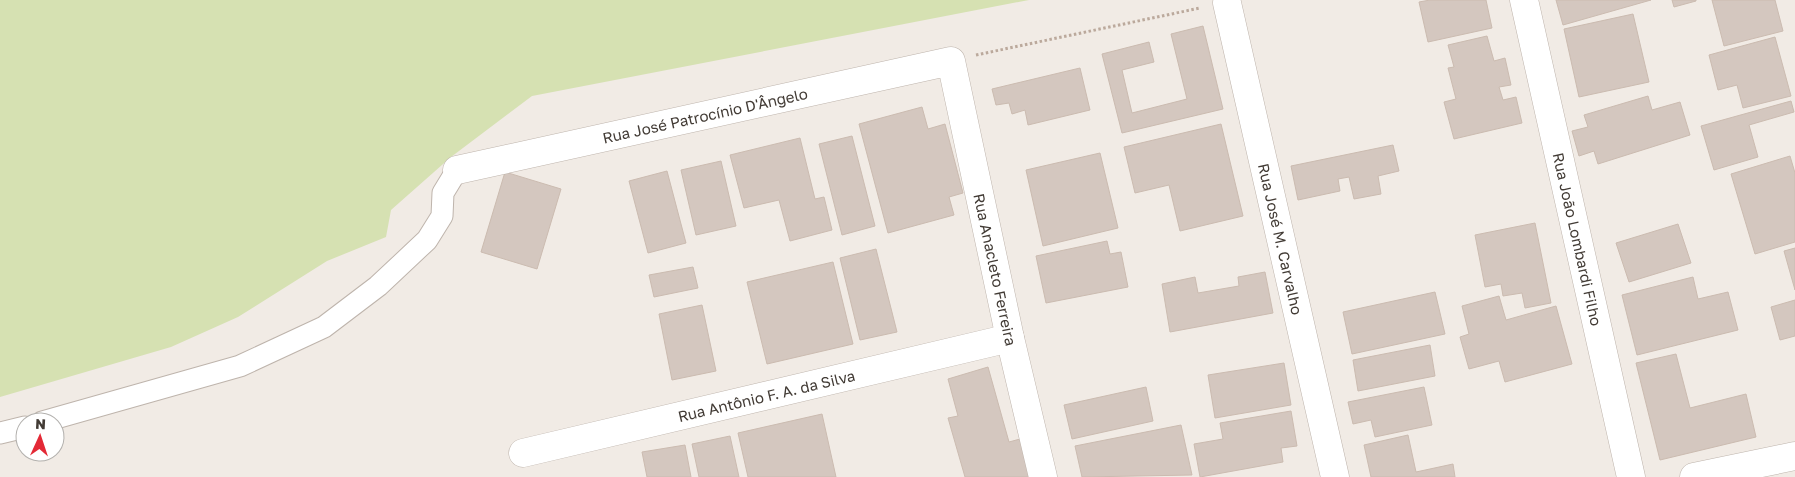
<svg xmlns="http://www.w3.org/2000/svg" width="1795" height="477" viewBox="0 0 1795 477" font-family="'Golos Text',sans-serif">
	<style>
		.green { fill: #d6e1b2 }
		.building { fill: #d4c7bf; stroke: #cbbbb0 }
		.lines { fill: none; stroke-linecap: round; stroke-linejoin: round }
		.pedestrian-casing { stroke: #beb4ac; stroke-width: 23 }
		.minor-casing { stroke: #beb4ac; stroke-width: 29 }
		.path { stroke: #bba99c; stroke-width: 3; stroke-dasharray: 2.5 2.5; stroke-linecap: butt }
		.pedestrian { stroke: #fff; stroke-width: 21 }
		.minor { stroke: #fff; stroke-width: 28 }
		.labels { text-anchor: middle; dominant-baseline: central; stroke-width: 4.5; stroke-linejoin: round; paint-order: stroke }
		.street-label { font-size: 15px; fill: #423b35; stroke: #fff }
	</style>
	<rect width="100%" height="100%" fill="#f1ebe5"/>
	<polygon class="green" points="0,0 1029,0 532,96 451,157 391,210 386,237 327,261 238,317 171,347 0,397"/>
	<g class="building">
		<polygon points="1430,0 1486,0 1492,28 1428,42 1419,2"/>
		<polygon points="1556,0 1651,0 1563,25"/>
		<polygon points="1672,0 1696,0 1696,1 1674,7"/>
		<polygon points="1712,0 1775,0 1783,31 1724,46"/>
		<polygon points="1633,14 1649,82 1579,97 1564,29"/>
		<polygon points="1203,26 1223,109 1122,133 1102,54 1149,42 1154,62 1122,70 1132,113 1187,99 1171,34"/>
		<polygon points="1487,36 1494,61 1505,58 1511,85 1499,87 1503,100 1516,97 1522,123 1454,139 1444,102 1456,99 1448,68 1454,67 1448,45"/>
		<polygon points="1775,37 1791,96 1743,108 1737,85 1718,90 1709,55"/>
		<polygon points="1080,68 1090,110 1028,125 1025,110 1012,114 1009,103 996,105 992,89"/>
		<polygon points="1648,96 1652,110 1680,102 1690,135 1598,164 1594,151 1579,156 1572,131 1588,127 1584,115"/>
		<polygon points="1791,101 1794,112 1749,125 1758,157 1714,170 1701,126"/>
		<polygon points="922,107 928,129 945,124 963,193 949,197 954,215 888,233 859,124"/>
		<polygon points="1221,124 1243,216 1180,231 1169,185 1135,193 1124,147"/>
		<polygon points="852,136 875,226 842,235 819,144"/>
		<polygon points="800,138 815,199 824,197 832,230 790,241 779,200 744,208 730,155"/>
		<polygon points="1393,145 1399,171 1378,176 1381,194 1354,199 1349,177 1338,179 1340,191 1298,200 1291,166"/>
		<polygon points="1100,153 1118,228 1043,246 1026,170"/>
		<polygon points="1790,156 1795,173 1795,242 1755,254 1731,174"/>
		<polygon points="721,161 736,226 696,235 681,170"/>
		<polygon points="667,171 686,243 648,253 629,181"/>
		<polygon points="505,172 561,189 537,269 481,252"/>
		<polygon points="1535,223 1551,303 1525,308 1522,293 1503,296 1501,284 1485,287 1475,235"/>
		<polygon points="1678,224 1691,263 1629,282 1616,243"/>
		<polygon points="1107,241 1110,254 1121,252 1128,287 1046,303 1036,256"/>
		<polygon points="1795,248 1795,290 1784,251"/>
		<polygon points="876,249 897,332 860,340 840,258"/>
		<polygon points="833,262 853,344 767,364 747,282"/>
		<polygon points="693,267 698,288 654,297 649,275"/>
		<polygon points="1265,272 1273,313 1170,332 1162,284 1195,277 1198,293 1239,286 1238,277"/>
		<polygon points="1693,277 1698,299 1728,292 1738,330 1637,355 1622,295"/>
		<polygon points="1435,292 1445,334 1352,354 1343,312"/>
		<polygon points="1499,296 1506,320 1556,306 1572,364 1505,382 1499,361 1469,369 1460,337 1469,334 1462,306"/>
		<polygon points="1795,300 1795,336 1780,340 1771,307"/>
		<polygon points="702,305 716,371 672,380 659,314"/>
		<polygon points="1430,345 1435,376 1358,391 1353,360"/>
		<polygon points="1676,354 1690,408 1746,394 1756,437 1660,460 1636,363"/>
		<polygon points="1284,363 1291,405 1215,418 1208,375"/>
		<polygon points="988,367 1009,442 1020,439 1031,477 965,477 948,418 958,416 948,379"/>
		<polygon points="1146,387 1153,421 1072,439 1064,405"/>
		<polygon points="1424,387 1432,425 1375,437 1371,420 1353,424 1348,402"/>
		<polygon points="1291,411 1297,446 1281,448 1283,462 1200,477 1194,444 1223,439 1220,423"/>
		<polygon points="822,414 836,477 748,477 738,433"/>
		<polygon points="1181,425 1192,475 1082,477 1075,446"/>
		<polygon points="1408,435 1416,472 1453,464 1455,477 1371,477 1364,445"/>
		<polygon points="730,436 739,477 699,477 692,444"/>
		<polygon points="685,445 691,477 647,477 642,452"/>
	</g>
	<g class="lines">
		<defs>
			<g id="pedestrian">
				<polyline points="42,422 240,366 324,327 378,286 427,240 442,216 443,193 457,170"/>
				<polyline points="0,433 25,427"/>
			</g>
			<g id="minor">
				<path id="s1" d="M1524 0 1631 477"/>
				<path id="s2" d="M1227 3 1335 477"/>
				<path id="s3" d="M457 170 951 61 1010 338 1043 477"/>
				<path id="s4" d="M523 453 1010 338"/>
				<polyline points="1694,477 1795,456"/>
			</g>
		</defs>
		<use href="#pedestrian" class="pedestrian-casing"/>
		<use href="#minor" class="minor-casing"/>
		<polyline class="path" points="976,55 1200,8"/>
		<use href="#pedestrian" class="pedestrian"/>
		<use href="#minor" class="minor"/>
	</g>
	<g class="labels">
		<g class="street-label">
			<text stroke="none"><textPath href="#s3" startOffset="254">Rua José Patrocínio D'Ângelo</textPath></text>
			<text stroke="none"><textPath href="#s1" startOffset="245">Rua João Lombardi Filho</textPath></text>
			<text stroke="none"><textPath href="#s2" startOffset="242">Rua José M. Carvalho</textPath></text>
			<text stroke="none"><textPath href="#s3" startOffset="719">Rua Anacleto Ferreira</textPath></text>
			<text stroke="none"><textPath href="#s4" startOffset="250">Rua Antônio F. A. da Silva</textPath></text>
		</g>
	</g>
	<g transform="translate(40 437) rotate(3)"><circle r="24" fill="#ffffff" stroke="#b3b1ae"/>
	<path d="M0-4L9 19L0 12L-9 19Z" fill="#e32936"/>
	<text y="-8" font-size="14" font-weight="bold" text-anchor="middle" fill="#423b35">N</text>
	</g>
</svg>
